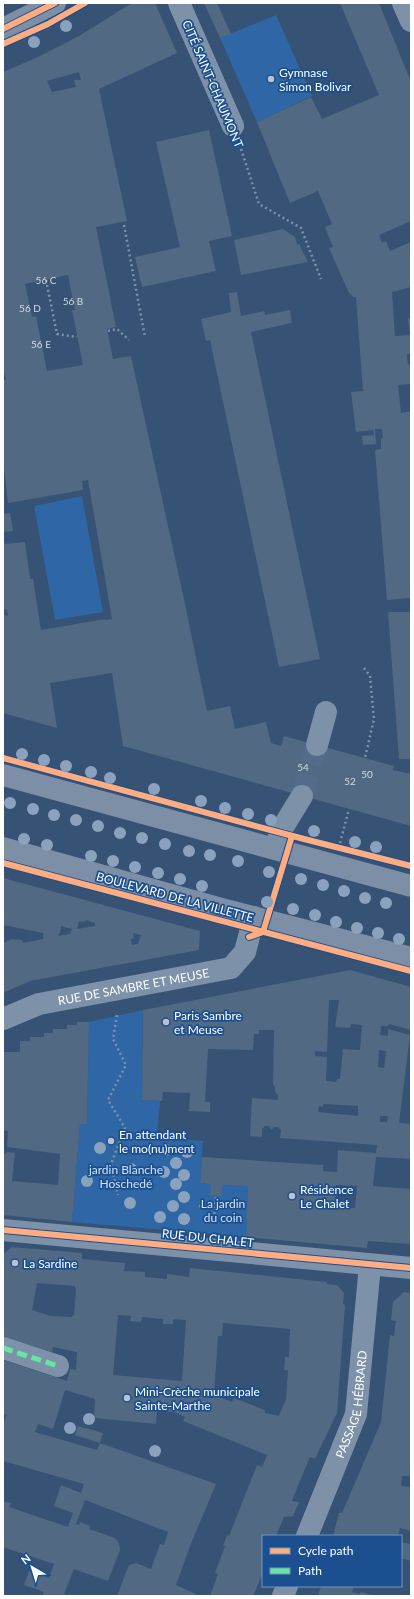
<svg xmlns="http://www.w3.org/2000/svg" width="414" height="1599" viewBox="0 0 414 1599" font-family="Lato,sans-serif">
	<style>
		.green { fill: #2f66a5 }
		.building { fill: #526984; fill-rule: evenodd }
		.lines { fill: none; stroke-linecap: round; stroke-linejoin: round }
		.minor-tunnel { stroke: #546c89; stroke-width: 22; stroke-dasharray: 22 11; stroke-linecap: butt }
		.path { stroke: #7d92a8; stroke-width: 2.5; stroke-dasharray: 2 3; stroke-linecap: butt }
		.minor { stroke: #7d92a8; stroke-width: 22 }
		.major { stroke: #7d8ea7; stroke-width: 22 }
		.quiet { stroke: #66e7a1; stroke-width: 5; stroke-dasharray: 10 5; stroke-linecap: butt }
		.cycleway-casing { stroke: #1b4f8f; stroke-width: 8 }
		.cycleway { stroke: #ffac80; stroke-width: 6 }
		.tree { fill: #8aa2be }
		.poi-dot { fill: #b9c2ce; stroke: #1b4f8f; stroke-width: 1.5 }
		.labels { text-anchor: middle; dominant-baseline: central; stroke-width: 3.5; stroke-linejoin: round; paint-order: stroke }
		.number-label { font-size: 10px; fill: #d4dae0 }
		.poi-label { font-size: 12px; fill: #fff; stroke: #1b4f8f; text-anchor: start }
		.street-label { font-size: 12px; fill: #fff; stroke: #1b4f8f }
		.park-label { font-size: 12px; fill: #cfe3fa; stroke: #1b4f8f }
	</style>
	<rect width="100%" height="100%" fill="#365274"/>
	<g class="green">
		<polygon points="276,15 312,96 257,122 220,38"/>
		<polygon points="82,496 103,612 55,620 34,506"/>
		<polygon points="143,1010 142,1100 160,1101 157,1137 203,1141 200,1183 248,1186 246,1237 72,1222 80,1124 87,1124 89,1022"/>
	</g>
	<g class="building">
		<path d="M132 3H155L177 53 99 89 127 221 96 227 116 327 107 329 113 359 131 356 185 604 207 711 230 706 235 729 266 722 271 743 281 746 284 736 394 766 393 770 411 774V826L123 746 112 673 50 683 57 728 3 713V614L8 616 7 610 3 609V537L5 544 25 542 30 579H33L41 630 105 619V620L112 619 88 480 82 481 83 490 8 503 3 457V380H6L3 367V72L36 58 79 36ZM79 72 81 80H74L76 87 52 92 47 81ZM68 275 75 310H72L83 365 47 371 36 316 32 317 25 284Z"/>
		<polygon points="204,3 217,3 231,34 220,38"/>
		<polygon points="340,3 379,3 411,82 411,221 379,235 382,243 386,241 390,251 411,242 411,287 392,292 395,336 410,335 408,319 411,317 411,354 407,354 408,365 411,365 411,384 398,385 401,413 411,411 411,598 387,600 375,450 381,449 381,438 383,438 382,429 375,429 376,444 363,445 362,436 374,435 373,430 356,432 351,392 363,391 356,297 353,297 348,291 329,248 333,247 325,227 332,224 318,191 290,203 257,122 311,97 322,119 379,95"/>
		<polygon points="209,130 232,236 209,241 216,271 142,287 135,257 180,247 156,142"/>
		<polygon points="283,229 295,237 297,245 299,244 308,262 241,275 234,240"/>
		<polygon points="237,292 241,316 264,311 265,315 290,310 292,323 251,332 320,659 279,667 210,340 206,341 201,319 231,312 229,293"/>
		<polygon points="10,513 13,531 3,532 3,514"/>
		<polygon points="388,612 411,612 411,759 399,759"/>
		<path d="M3 878 200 931 199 950 30 981 3 993V943L12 939 22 940 23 943 43 939V933L3 925ZM86 920 95 923V926L77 929 79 921 85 922ZM61 926 72 929 70 934 58 936 60 932ZM133 933 141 935 138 944 132 945 131 939 134 938Z"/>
		<path d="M350 970 411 987V1030L389 1024 388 1026H381L380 1035 388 1036V1029L410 1035 399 1123 411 1124V1159L376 1157 373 1186 411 1189V1244L368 1241 367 1248 246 1237 248 1186 222 1185V1196L210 1195 211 1184 200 1183 202 1157 323 1165V1171L337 1172 338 1150 376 1153 377 1145 280 1138 281 1130 278 1127H274L271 1130 269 1126H265L262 1129V1137L250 1136 252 1098 278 1100V1095L275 1092V1086L273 1085 274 1030H259V1034H254L253 1050 208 1049 205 1102H210V1112L189 1111 190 1093 163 1092 162 1101 142 1100 143 1010ZM329 1000H339L335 1027 350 1028 351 1024 362 1025 360 1050 343 1049 340 1079H337L336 1082 326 1081 327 1057 315 1056V1051L327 1052ZM379 1050 386 1051 384 1068 378 1067ZM324 1104 358 1106V1116L318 1112 319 1106 322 1107ZM380 1116H388L387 1122H380ZM336 1185 357 1186 355 1208 335 1207Z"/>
		<polygon points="77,1022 89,1022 87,1124 80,1124 72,1222 3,1215 3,1155 7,1152 15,1153 12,1181 58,1185 60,1154 7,1147 8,1131 3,1130 3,1052 20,1052 20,1041 30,1041 30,1037 44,1037 44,1033 53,1033 53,1029 67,1029 67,1025 77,1025"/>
		<path d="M12 1247 82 1253V1259L125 1263 124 1271 145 1272V1277L167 1279V1274L189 1277 190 1268 327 1282 326 1284 337 1285 344 1293 343 1304 345 1305 337 1413 315 1459 310 1457 299 1483 292 1501 299 1502 293 1516 284 1517 276 1536H263V1573L253 1596H210L218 1574 215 1573 225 1546H223L227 1535 229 1536 257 1465 262 1467 267 1455 183 1421 185 1417 174 1412 157 1411 156 1424 94 1418 95 1399 65 1390 53 1429 38 1424 35 1432 97 1450 100 1443 216 1484 192 1541 176 1585 200 1596H117L129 1565 136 1563 151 1569 160 1544 164 1545 168 1532 85 1500 76 1524 79 1525 80 1522 90 1526 89 1529 115 1538 119 1543 120 1550 108 1581 74 1569 64 1594 69 1596H42L44 1592 24 1585 29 1571 49 1578 54 1564 3 1547V1501L11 1503 9 1507 68 1527 73 1513 54 1506 61 1485 81 1493 84 1484 3 1461V1423L7 1415 3 1414V1360L67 1381 70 1369 76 1370 77 1352 53 1347 52 1352 3 1337V1254ZM37 1283 75 1286V1288L76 1289 74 1315H73L72 1317 50 1316 32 1310ZM118 1315 131 1316 130 1321 141 1322 142 1317 163 1319V1324H173V1319L186 1320 182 1381 113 1375ZM223 1323 290 1329 289 1357H285L284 1370H288L286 1399 279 1416 265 1413V1410L234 1398 232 1402 214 1395 218 1336H222Z"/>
		<polygon points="404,1292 411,1293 411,1476 402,1476 401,1486 411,1487 410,1508 411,1508 411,1531 400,1528 398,1536 333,1536 339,1513 342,1513 381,1422 390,1335 394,1336 396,1321 391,1320 393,1302"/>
		<polygon points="78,1426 103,1433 100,1443 75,1435"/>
		<polygon points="401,1542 411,1544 411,1561 401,1558"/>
		<polygon points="321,1586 354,1586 352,1592 360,1594 361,1592 375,1596 318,1596"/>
	</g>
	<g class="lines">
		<polyline class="minor-tunnel" points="302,796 317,745"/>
		<g class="path">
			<polyline points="241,149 259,204 301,228 321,279"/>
			<polyline points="124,225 145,337"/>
			<polyline points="46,280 57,334 77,337"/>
			<polyline points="108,331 117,329 129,340"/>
			<polyline points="364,668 370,676 374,719 365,758"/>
			<polyline points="340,843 349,809"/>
			<polyline points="117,1015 113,1039 126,1065 108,1100 125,1128 111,1164 118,1195"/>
			<polyline points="199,1206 226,1209"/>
			<polyline points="214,1219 216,1195"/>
		</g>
		<g class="minor">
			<polyline points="179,3 233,126"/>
			<polyline points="403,3 411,21"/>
			<polyline points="317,745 326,712"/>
			<polyline points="276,849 280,832 302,796"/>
			<path id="s1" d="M3 1019 39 1004 231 968 245 952 254 917"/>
			<polyline points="3,1230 411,1268"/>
			<polyline points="3,1348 58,1366"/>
			<path id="s2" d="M307 1536 356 1414 370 1265"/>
			<polyline points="283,1596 287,1586"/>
		</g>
		<g class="major">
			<polyline points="3,29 55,3"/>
			<polyline points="3,775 411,886"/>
			<polyline points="3,848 222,909 411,958"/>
		</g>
		<polyline class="quiet" points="3,1348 58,1366"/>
		<defs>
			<g id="cycleway">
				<polyline points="3,29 55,3"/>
				<polyline points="3,44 48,24 85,3"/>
				<polyline points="3,758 304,839 411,866"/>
				<polyline points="3,863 411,971"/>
				<polyline points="249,937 263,932 292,836"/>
				<polyline points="3,1230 411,1268"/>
			</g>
		</defs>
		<use href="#cycleway" class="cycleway-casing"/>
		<use href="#cycleway" class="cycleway"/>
	</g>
	<g class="tree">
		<circle cx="66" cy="26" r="6"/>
		<circle cx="34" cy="42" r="6"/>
		<circle cx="22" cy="754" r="6"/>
		<circle cx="44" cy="760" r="6"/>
		<circle cx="66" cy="766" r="6"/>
		<circle cx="91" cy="772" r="6"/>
		<circle cx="110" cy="778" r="6"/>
		<circle cx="154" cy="789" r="6"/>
		<circle cx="201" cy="801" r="6"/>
		<circle cx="10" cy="803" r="6"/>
		<circle cx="225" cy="808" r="6"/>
		<circle cx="33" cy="809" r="6"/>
		<circle cx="248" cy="814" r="6"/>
		<circle cx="54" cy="815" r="6"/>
		<circle cx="76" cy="820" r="6"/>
		<circle cx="271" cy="820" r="6"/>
		<circle cx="98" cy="826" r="6"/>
		<circle cx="314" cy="831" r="6"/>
		<circle cx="120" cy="833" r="6"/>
		<circle cx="142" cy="838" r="6"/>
		<circle cx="24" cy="839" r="6"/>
		<circle cx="355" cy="842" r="6"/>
		<circle cx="165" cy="844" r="6"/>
		<circle cx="47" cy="845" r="6"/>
		<circle cx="376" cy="847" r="6"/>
		<circle cx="189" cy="851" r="6"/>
		<circle cx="210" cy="855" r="6"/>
		<circle cx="91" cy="856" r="6"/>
		<circle cx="113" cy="861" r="6"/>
		<circle cx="238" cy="861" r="6"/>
		<circle cx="135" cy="867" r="6"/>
		<circle cx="269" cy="872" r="6"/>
		<circle cx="158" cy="873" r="6"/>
		<circle cx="180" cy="879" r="6"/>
		<circle cx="301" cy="879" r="6"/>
		<circle cx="323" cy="885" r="6"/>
		<circle cx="202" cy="886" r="6"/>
		<circle cx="344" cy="891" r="6"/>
		<circle cx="365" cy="898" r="6"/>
		<circle cx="267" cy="902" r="6"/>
		<circle cx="386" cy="903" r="6"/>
		<circle cx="293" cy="909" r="6"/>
		<circle cx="315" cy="915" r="6"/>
		<circle cx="336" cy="922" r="6"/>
		<circle cx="357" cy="928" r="6"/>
		<circle cx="378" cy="933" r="6"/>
		<circle cx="399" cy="939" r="6"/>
		<circle cx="100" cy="1148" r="6"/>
		<circle cx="166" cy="1150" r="6"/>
		<circle cx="187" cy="1152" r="6"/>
		<circle cx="176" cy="1163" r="6"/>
		<circle cx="131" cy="1169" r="6"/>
		<circle cx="164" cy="1172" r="6"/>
		<circle cx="184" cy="1175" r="6"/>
		<circle cx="87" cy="1181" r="6"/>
		<circle cx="176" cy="1184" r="6"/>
		<circle cx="184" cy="1197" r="6"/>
		<circle cx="130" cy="1203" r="6"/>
		<circle cx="173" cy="1206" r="6"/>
		<circle cx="160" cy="1217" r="6"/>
		<circle cx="184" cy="1219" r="6"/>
		<circle cx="89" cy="1419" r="6"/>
		<circle cx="70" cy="1428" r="6"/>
		<circle cx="155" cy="1451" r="6"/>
	</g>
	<g class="poi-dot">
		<circle cx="271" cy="79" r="4"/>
		<circle cx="166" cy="1022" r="4"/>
		<circle cx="111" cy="1141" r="4"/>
		<circle cx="292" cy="1196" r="4"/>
		<circle cx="15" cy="1263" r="4"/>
		<circle cx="127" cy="1398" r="4"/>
	</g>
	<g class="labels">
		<g class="number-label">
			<text x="46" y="280">56 C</text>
			<text x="73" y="301">56 B</text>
			<text x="30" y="308">56 D</text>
			<text x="41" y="344">56 E</text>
			<text x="303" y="767">54</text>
			<text x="367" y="774">50</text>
			<text x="350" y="781">52</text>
		</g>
		<g class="poi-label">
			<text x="279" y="72">Gymnase<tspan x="279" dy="14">Simon Bolivar</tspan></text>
			<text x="174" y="1015">Paris Sambre<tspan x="174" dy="14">et Meuse</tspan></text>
			<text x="119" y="1134">En attendant<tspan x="119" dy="14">le mo(nu)ment</tspan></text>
			<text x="300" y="1189">Résidence<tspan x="300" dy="14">Le Chalet</tspan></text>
			<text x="23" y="1263">La Sardine</text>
			<text x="135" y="1391">Mini-Crèche municipale<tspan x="135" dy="14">Sainte-Marthe</tspan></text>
		</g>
		<g class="street-label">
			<text transform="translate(213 84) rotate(67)">CITÉ SAINT-CHAUMONT</text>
			<text transform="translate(175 897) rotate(15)">BOULEVARD DE LA VILLETTE</text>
			<text stroke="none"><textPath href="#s1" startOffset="135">RUE DE SAMBRE ET MEUSE</textPath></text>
			<text transform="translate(208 1238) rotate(6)">RUE DU CHALET</text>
			<text stroke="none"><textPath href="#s2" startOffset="140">PASSAGE HÉBRARD</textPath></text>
		</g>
		<g class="park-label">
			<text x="126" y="1169">jardin Blanche<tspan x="126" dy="14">Hoschedé</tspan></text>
			<text x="223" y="1203">La jardin<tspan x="223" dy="14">du coin</tspan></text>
		</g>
	</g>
	<rect width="414" height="1599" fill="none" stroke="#ffffff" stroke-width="8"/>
	<rect x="262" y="1535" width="140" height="52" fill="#1b4f8f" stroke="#7695bc"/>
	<rect x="270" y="1548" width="20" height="6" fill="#ffac80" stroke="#7695bc"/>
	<text x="298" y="1555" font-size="12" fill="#ffffff">Cycle path</text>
	<rect x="270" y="1568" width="20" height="6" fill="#66e7a1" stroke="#7695bc"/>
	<text x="298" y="1575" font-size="12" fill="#ffffff">Path</text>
	<g transform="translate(32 1567) rotate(322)" stroke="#1b4f8f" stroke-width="3" paint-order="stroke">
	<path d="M0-3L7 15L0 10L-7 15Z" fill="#ffffff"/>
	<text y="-6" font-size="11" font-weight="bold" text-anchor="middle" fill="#ffffff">N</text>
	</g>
</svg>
